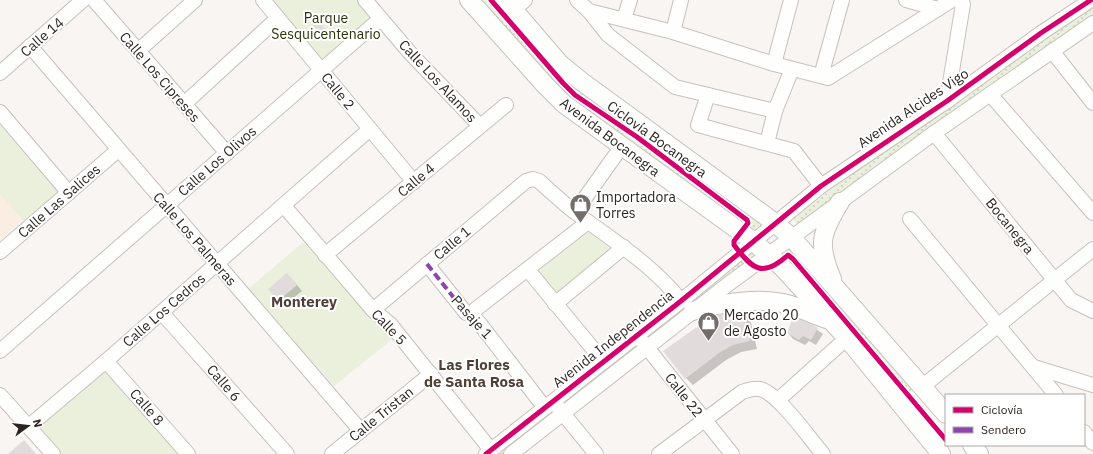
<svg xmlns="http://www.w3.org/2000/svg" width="1093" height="454" viewBox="0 0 1093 454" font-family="'IBM Plex Sans',sans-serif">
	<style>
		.education { fill: #faeee3 }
		.grass { fill: url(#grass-dots) }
		.green { fill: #ebf0dc }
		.shadow { fill: #0003 }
		.building { fill: #e1dbdc }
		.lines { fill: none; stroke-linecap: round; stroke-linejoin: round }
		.minor-casing { stroke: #c7c1be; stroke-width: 16 }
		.major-casing { stroke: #c7c1be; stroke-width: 20 }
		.minor { stroke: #fefefd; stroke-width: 14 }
		.major { stroke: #fefefd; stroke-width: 18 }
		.quiet { stroke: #8e44ad; stroke-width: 4; stroke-dasharray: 8 4; stroke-linecap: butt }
		.cycleway-casing { stroke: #fff; stroke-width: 8 }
		.cycleway { stroke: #d6006c; stroke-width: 5 }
		.labels { text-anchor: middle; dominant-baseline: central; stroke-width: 4; stroke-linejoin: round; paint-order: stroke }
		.park-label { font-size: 14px; fill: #29330a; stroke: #fff }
		.street-label { font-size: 14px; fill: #2c2521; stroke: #fff }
		.poi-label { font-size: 14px; fill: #2c2521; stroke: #fff; text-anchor: start }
		.neighbourhood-label { font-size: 15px; font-weight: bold; fill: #4f3f36; stroke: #fff }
	</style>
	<defs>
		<pattern id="grass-dots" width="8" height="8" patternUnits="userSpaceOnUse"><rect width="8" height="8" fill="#ebf0dc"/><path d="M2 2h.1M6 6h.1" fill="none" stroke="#cacebc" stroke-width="1.8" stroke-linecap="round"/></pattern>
	</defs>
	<rect width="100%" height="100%" fill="#f9f5f2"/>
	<polygon class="education" points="0,194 22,220 0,240"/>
	<g class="grass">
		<polygon points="479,0 497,0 561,75 589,99 658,146 763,225 761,230 754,231 567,101"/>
		<polygon points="1093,6 1093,19 1025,64 798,223 793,221 794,217 978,82"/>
		<polygon points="789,246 912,389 909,395 900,394 784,254 783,250"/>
		<polygon points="755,250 757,257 653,339 648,334 750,251"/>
		<polygon points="635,345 637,348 568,402 565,400"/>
		<polygon points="550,408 557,409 507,454 491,454"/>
	</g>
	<g class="green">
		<polygon points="268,0 358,0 375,19 323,64"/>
		<polygon points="0,124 61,193 25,223 0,194"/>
		<polygon points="588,232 614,251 558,297 536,273"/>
		<polygon points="303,242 375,320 395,337 334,386 247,290"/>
		<polygon points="106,368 181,454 62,454 38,427"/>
	</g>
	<g class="shadow">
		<polygon points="321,25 330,36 326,39 323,35"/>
		<polygon points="292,279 302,291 284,306 278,300"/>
		<polygon points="743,310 750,318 757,349 741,352 726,360 693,385 686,378"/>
		<polygon points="805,321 823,334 816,345 809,341 805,345 793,339 788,333"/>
	</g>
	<g class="building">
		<polygon points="318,20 327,32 322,36 312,24"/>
		<polygon points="287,273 297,285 278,301 268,289"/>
		<polygon points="743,309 750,341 733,345 719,353 685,379 663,351 694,329 717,315"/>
		<polygon points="793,317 805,320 818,328 811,340 803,336 799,340 787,333"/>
		<polygon points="24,440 36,454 8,454"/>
	</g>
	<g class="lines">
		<defs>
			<g id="minor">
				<polyline points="94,0 227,153"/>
				<polyline points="263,0 414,182"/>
				<polyline points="365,0 411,54 480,126"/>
				<polyline points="577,0 589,11 673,32 774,64 828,78 952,0"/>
				<polyline points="906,0 938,9"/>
				<polyline points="513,10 525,0"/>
				<polyline points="589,11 608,35 675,87 775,111"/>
				<polyline points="624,19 630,0"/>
				<polyline points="673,32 681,0"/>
				<polyline points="30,46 361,431"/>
				<polyline points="138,51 195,0"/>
				<polyline points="1052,51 1093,103"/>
				<polyline points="774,64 791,0"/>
				<polyline points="0,73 83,0"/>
				<polyline points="821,76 842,0"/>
				<polyline points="990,94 1093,213"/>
				<polyline points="708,95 698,125 794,151 821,186"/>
				<polyline points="947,101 963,4 960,0"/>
				<polyline points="184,104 278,18"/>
				<polyline points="0,112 69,193"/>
				<polyline points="934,133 1071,300 1093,311"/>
				<polyline points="767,143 775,111 792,69"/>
				<polyline points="284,206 373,310 391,325 491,450"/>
				<polyline points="575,212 622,146"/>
				<polyline points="910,219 1056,395"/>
				<polyline points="0,252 118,150"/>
				<polyline points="325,255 506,105"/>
				<polyline points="427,264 466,313 472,315 480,324 545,408"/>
				<polyline points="528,270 603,361"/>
				<polyline points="555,304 624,247"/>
				<path d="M373 310 526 181 533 179 539 181C551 192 563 203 576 213 612 240 653 265 681 301"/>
				<polyline points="162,313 287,454"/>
				<polyline points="472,315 476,309 588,222"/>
				<polyline points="641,340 732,454"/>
				<polyline points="0,351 380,19"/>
				<polyline points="106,361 188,454"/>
				<polyline points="1034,367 1093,385"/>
				<polyline points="923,386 1093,249"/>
				<polyline points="0,395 53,454"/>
				<polyline points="778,400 847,338"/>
				<polyline points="557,406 596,454"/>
				<polyline points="29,426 106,361 370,129"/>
				<polyline points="1084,432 1093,443"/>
				<polyline points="332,454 431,374"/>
				<polyline points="486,454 681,301 821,186 947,101 1041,33 1091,0"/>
				<polyline points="511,454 727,285 934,133 1093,23"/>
				<path d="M659 454 742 392C748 390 753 388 760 389 779 394 809 438 823 454"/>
			</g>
			<g id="major">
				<polyline points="469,0 545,85 564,104 753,241 782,267 847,338 941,454"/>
				<polyline points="505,0 560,64 581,81 775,223 792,238 946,414"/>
				<path d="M832 279C817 244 821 233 840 202"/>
				<path d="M693 311C717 303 762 297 787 304 801 308 815 316 830 320"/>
				<polyline points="972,445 979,454"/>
			</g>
		</defs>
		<use href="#minor" class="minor-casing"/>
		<use href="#major" class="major-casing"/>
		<use href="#minor" class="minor"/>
		<use href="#major" class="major"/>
		<polyline class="quiet" points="427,264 466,313 472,315"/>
		<defs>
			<g id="cycleway">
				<path d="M491 0 563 83 575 95 637 137 747 220 748 223 734 241V245C753 270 763 278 788 255L793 259 946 440"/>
				<polyline points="486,454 681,301 821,186 947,101 1041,33 1091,0"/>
			</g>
		</defs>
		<use href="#cycleway" class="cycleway-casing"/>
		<use href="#cycleway" class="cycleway"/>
	</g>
	<defs>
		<symbol id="shop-pin" viewBox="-11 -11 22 30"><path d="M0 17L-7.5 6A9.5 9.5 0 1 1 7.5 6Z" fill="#746e6a" stroke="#fff"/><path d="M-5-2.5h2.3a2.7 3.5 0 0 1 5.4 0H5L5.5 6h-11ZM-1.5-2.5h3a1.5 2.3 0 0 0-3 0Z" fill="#fff"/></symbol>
	</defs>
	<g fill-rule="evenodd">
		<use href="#shop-pin" x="568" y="192" width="25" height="34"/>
		<use href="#shop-pin" x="696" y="310" width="25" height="34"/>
	</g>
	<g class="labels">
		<g class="park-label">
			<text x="326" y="18">Parque<tspan x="326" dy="16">Sesquicentenario</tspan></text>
		</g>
		<g class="street-label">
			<text transform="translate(42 37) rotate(-41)">Calle 14</text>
			<text transform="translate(160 77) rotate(49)">Calle Los Cipreses</text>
			<text transform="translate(438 81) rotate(47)">Calle Los Alamos</text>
			<text transform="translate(338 91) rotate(51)">Calle 2</text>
			<text transform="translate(913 108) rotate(-34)">Avenida Alcides Vigo</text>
			<text transform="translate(610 137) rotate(37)">Avenida Bocanegra</text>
			<text transform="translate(657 139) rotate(36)">Ciclovía Bocanegra</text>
			<text transform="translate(217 161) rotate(-41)">Calle Los Olivos</text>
			<text transform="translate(416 180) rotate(-40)">Calle 4</text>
			<text transform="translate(59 201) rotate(-41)">Calle Las Salices</text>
			<text transform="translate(1010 226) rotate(51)">Bocanegra</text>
			<text transform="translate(195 239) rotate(49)">Calle Los Palmeras</text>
			<text transform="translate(452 243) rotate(-40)">Calle 1</text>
			<text transform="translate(164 310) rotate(-41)">Calle Los Cedros</text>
			<text transform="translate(472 317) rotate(48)">Pasaje 1</text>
			<text transform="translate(389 327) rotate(46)">Calle 5</text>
			<text transform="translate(613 339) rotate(-38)">Avenida Independencia</text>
			<text transform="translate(224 383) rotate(49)">Calle 6</text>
			<text transform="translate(684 395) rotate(52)">Calle 22</text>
			<text transform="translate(147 407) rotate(49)">Calle 8</text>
			<text transform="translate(381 414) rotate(-39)">Calle Tristan</text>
		</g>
		<g class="poi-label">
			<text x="596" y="197">Importadora<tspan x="596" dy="16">Torres</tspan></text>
			<text x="724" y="315">Mercado 20<tspan x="724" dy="16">de Agosto</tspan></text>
		</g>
		<g class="neighbourhood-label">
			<text x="304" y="301">Monterey</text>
			<text x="474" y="364">Las Flores<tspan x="474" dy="17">de Santa Rosa</tspan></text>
		</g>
	</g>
	<rect x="945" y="394" width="140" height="52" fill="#ffffff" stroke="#aba8a6"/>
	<rect x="953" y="407" width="20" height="6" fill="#d6006c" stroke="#aba8a6"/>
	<text x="981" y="414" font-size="12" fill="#2c2521">Ciclovía</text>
	<rect x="953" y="427" width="20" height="6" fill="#8e44ad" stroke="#aba8a6"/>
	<text x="981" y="434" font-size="12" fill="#2c2521">Sendero</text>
	<g transform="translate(28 426) rotate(75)" stroke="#ffffff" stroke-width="3" paint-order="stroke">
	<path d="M0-3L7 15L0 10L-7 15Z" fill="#2c2521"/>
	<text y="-6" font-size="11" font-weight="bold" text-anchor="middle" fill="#2c2521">N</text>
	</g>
</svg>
